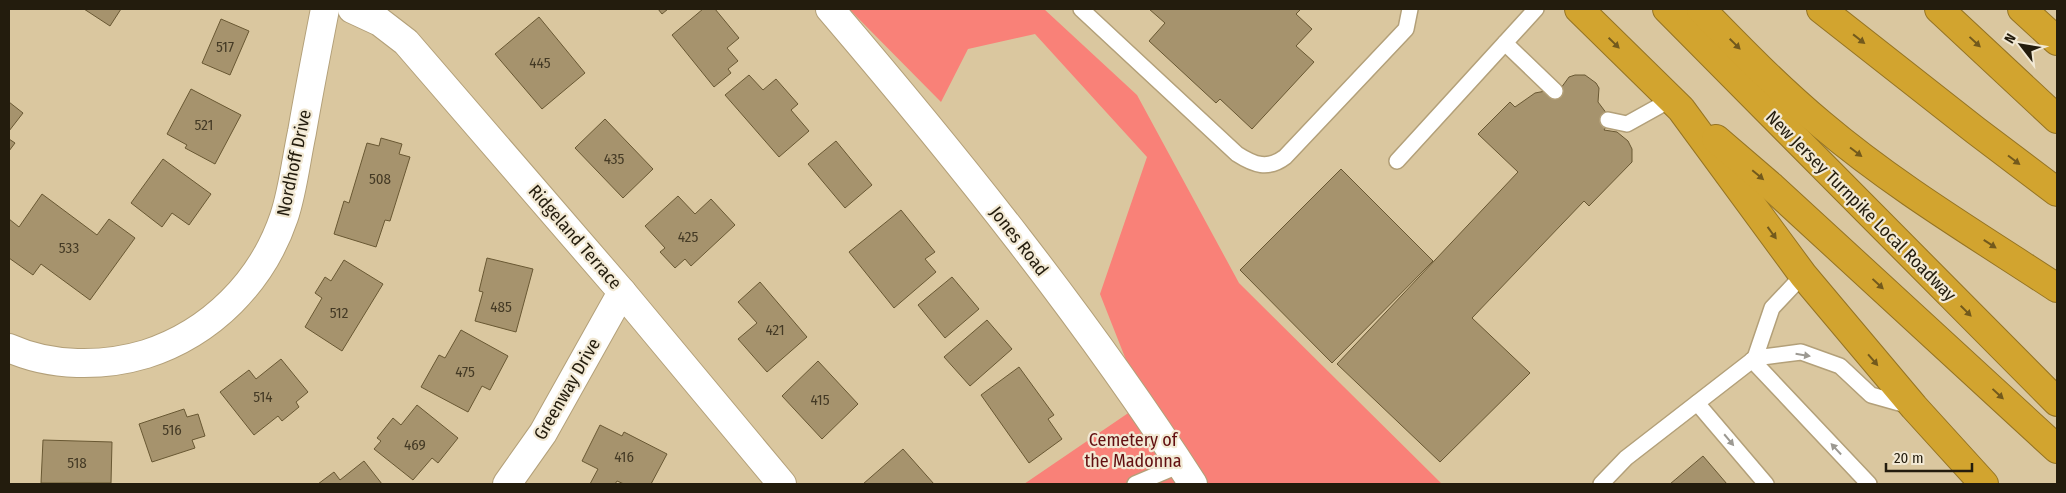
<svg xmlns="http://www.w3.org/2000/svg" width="2066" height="493" viewBox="0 0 2066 493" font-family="'Fira Sans Condensed',sans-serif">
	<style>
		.green { fill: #f98178 }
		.building { fill: #a6936d; stroke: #695833 }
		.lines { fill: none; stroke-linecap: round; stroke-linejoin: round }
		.lane-casing { stroke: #b3a079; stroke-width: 18 }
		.street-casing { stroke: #b3a079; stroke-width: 30 }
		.highway-casing { stroke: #957423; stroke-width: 30 }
		.lane { stroke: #fff; stroke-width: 15 }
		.street { stroke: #fff; stroke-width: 28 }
		.highway { stroke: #d2a42f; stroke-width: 28 }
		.oneway { fill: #72591c }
		.oneway2 { fill: #9c9992 }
		.labels { text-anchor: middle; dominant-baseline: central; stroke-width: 4.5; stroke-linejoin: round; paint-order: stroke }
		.number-label { font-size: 15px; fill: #443a25 }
		.street-label { font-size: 18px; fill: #231c0d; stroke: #f2e9d4 }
		.park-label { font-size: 18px; fill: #620f11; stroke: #f2e9d4 }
	</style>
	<rect width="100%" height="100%" fill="#dac79f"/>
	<polygon class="green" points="849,9 1044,9 1137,95 1239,283 1442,484 1024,484 1143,403 1100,294 1147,157 1035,34 968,49 941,102"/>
	<g class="building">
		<polygon points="84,9 121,9 110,26"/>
		<polygon points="658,9 668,9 662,14"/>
		<polygon points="703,9 715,9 739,38 727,48 738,61 728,69 731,73 714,87 672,35"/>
		<polygon points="1149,9 1301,9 1296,14 1312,29 1296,46 1314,62 1252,129 1220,99 1216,103 1149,41 1165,23"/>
		<polygon points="539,17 585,73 542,109 495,54"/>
		<polygon points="221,19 249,31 230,75 202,63"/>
		<polygon points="749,75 763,90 776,79 798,104 791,110 809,131 779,157 725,95"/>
		<polygon points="1575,75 1585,75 1596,83 1599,88 1598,102 1607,114 1607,125 1604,130 1617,132 1628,141 1632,149 1632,162 1589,206 1584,201 1472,318 1530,373 1440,462 1337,364 1518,172 1478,134 1510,102 1515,107 1535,93 1561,88 1569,77"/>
		<polygon points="191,89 241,115 215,164 185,148 187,145 167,134"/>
		<polygon points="9,102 23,113 9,131"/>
		<polygon points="605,119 653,169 623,198 575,148"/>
		<polygon points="381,138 402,144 399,154 410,157 390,221 385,220 376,247 334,234 344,201 349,203 367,143 379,146"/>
		<polygon points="9,139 15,143 9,151"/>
		<polygon points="836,141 872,185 845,208 808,164"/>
		<polygon points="163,159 211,194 189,225 172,213 162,227 131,203"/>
		<polygon points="1341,169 1433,261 1332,363 1240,270"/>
		<polygon points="42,194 97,235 109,219 135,238 90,300 41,264 33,275 9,258 9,219 19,227"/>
		<polygon points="678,196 695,214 711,199 735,225 691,266 685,259 675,268 660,252 665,248 645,226"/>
		<polygon points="901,210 935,252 925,259 936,272 894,308 849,252"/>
		<polygon points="487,258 533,269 516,332 475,321 483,292 479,291"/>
		<polygon points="344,260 383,284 342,351 305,327 322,298 315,293 325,277 331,281"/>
		<polygon points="952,277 979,309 945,338 918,305"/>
		<polygon points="760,282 807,337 767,372 738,339 757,323 738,302"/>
		<polygon points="987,320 1012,349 970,386 944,357"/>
		<polygon points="461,330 508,356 490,390 482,386 468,412 421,387 439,355 445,358"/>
		<polygon points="281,359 308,392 296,402 299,407 282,421 278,416 254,435 220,392 249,370 256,379"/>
		<polygon points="818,361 858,404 822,439 782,396"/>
		<polygon points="1019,367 1054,415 1048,419 1062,439 1029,463 981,395"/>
		<polygon points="417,405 458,438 438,463 432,458 413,480 374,449 381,441 377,438 393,418 401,425"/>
		<polygon points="184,409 187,417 198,414 205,436 192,440 195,448 152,462 139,424"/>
		<polygon points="600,425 622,436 624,432 667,454 651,484 624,484 617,481 615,484 590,484 598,469 582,461"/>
		<polygon points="43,440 112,442 111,483 41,483"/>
		<polygon points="903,449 934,484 863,484"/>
		<polygon points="1703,456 1727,484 1670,484"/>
		<polygon points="364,461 382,484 318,484 334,472 340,480"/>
	</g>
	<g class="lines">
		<defs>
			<g id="lane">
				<path d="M1081 9 1237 154C1254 165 1268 170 1285 157L1406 29 1410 9"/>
				<polyline points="1505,43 1555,91"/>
				<polyline points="1608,120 1627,124 1672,99"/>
				<polyline points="1397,161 1536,9"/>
				<polyline points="1755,358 1801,352 1840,366 1871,395 1910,406"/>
				<polyline points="1752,360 1869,484"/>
				<polyline points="1697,403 1766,484"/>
				<polyline points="1135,484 1180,465"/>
				<polyline points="1601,484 1626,458 1755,358 1772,308 1803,275"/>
			</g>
			<g id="street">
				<polyline points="352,9 380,22 406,42 622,292 782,484"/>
				<path d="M830 9C959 160 1085 317 1193 484"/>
				<path d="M9 348C51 367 103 367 146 354 211 333 262 282 284 217 293 190 296 160 302 132 309 91 317 50 325 9"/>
				<polyline points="507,484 543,433 622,292"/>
			</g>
			<g id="highway">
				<polyline points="1579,9 1681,109 1803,275 1914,407 1984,484"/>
				<polyline points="1667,9 2057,402"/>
				<path d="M1701 9C1740 49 1778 88 1821 124 1894 186 1978 236 2057 288"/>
				<polyline points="1821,9 1975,130 2057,192"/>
				<polyline points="1939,9 2057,119"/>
				<polyline points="2022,9 2057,41"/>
				<polyline points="1716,139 1772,187 2057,449"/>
			</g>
		</defs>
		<use href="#lane" class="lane-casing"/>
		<use href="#street" class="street-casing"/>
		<use href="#highway" class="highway-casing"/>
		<use href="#lane" class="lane"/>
		<use href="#street" class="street"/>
		<use href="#highway" class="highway"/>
	</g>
	<defs><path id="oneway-solid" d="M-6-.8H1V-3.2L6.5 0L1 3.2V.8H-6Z" transform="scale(1.25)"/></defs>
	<g class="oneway">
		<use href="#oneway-solid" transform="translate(1859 39) rotate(38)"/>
		<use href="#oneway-solid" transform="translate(1975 42) rotate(43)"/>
		<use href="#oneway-solid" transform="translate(1614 43) rotate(44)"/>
		<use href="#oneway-solid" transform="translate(1735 44) rotate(45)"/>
		<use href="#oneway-solid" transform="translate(1856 152) rotate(37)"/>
		<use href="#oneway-solid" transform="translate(2014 160) rotate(37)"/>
		<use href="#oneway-solid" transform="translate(1758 175) rotate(40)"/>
		<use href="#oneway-solid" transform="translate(1772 233) rotate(54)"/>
		<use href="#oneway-solid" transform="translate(1990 244) rotate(33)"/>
		<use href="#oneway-solid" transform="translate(1878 284) rotate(43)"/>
		<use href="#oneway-solid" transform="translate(1966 311) rotate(45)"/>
		<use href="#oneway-solid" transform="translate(1873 360) rotate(49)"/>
		<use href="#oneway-solid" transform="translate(1998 394) rotate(43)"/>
	</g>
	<g class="oneway2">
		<use href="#oneway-solid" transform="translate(1803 355) rotate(9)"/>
		<use href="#oneway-solid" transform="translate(1729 440) rotate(50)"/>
		<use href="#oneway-solid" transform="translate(1836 449) rotate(-133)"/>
	</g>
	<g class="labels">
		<g class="number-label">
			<text x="225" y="47">517</text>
			<text x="540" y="63">445</text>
			<text x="204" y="125">521</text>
			<text x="614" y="159">435</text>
			<text x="380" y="179">508</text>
			<text x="688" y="237">425</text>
			<text x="69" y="248">533</text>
			<text x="501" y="307">485</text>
			<text x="339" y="313">512</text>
			<text x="775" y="330">421</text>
			<text x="465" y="372">475</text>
			<text x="263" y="397">514</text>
			<text x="820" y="400">415</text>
			<text x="172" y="430">516</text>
			<text x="415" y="445">469</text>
			<text x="624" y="457">416</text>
			<text x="77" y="463">518</text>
		</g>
		<g class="street-label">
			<text transform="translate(294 163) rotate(-78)">Nordhoff Drive</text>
			<text transform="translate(1861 206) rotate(45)">New Jersey Turnpike Local Roadway</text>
			<text transform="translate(575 237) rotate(49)">Ridgeland Terrace</text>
			<text transform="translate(1019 241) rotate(52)">Jones Road</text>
			<text transform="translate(567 389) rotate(-60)">Greenway Drive</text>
		</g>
		<g class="park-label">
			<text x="1133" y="440">Cemetery of<tspan x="1133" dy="21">the Madonna</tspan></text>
		</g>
	</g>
	<rect width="2066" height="493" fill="none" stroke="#231c0d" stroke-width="20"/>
	<g transform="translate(2021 45) rotate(301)" stroke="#f2e9d4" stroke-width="4" paint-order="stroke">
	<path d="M0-4L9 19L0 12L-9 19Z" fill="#231c0d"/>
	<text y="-8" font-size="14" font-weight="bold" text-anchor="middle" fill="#231c0d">N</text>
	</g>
	<path d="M1886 463v8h86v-8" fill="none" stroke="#231c0d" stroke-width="2.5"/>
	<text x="1894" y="463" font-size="15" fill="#231c0d" stroke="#f2e9d4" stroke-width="4" paint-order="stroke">20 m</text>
</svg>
